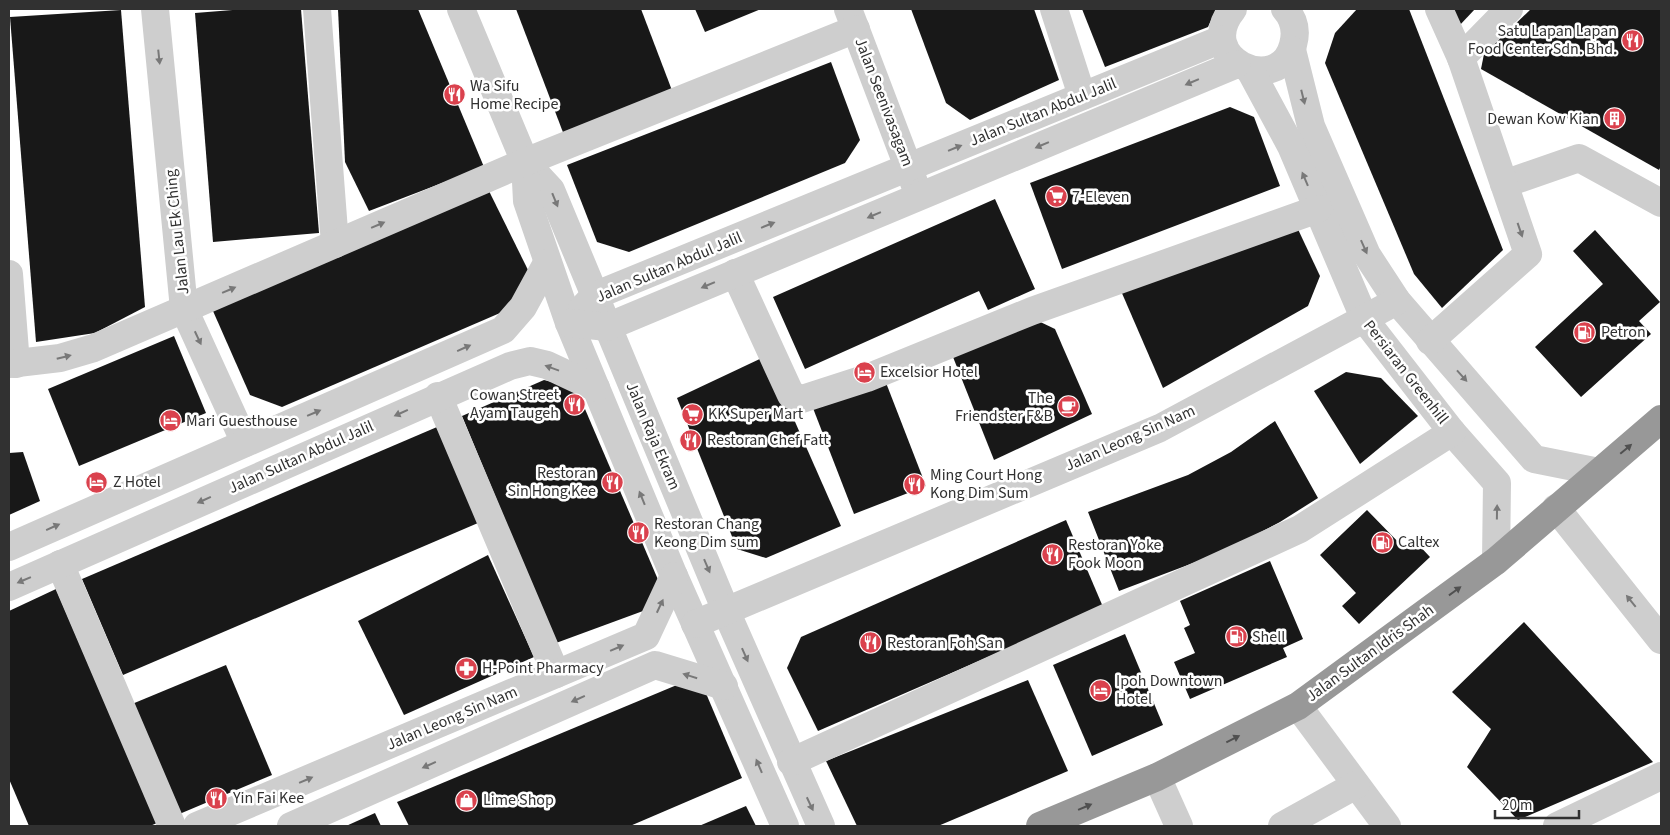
<svg xmlns="http://www.w3.org/2000/svg" width="1670" height="835" viewBox="0 0 1670 835" font-family="'Source Sans 3',sans-serif">
	<style>
		.building { fill: #181818 }
		.lines { fill: none; stroke-linecap: round; stroke-linejoin: round }
		.minor { stroke: #cecece; stroke-width: 28 }
		.highway { stroke: #989898; stroke-width: 28 }
		.oneway { fill: #787878 }
		.oneway2 { fill: #505050 }
		.labels { text-anchor: middle; dominant-baseline: central; stroke-width: 5; stroke-linejoin: round; paint-order: stroke }
		.poi-label { font-size: 16px; fill: #313131; stroke: #fff; text-anchor: start }
		.street-label { font-size: 16px; fill: #313131; stroke: #fff }
	</style>
	<rect width="100%" height="100%" fill="#fff"/>
	<g class="building">
		<polygon points="245,9 301,9 319,233 213,242 195,13"/>
		<polygon points="338,9 418,9 484,167 369,211 345,162"/>
		<polygon points="516,9 641,9 673,93 564,135"/>
		<polygon points="695,9 761,9 705,32"/>
		<polygon points="911,9 1034,9 1059,80 970,120 946,103"/>
		<polygon points="1082,9 1216,9 1208,27 1105,67"/>
		<polygon points="1357,9 1409,9 1503,250 1442,308 1414,274 1325,63 1335,33"/>
		<polygon points="1453,9 1475,9 1459,26"/>
		<polygon points="1531,9 1661,9 1661,166 1659,170 1481,69 1484,54"/>
		<polygon points="121,10 145,307 95,333 36,342 10,17"/>
		<polygon points="831,62 860,140 845,163 629,252 597,242 567,165"/>
		<polygon points="1230,107 1254,117 1280,186 1062,269 1030,183"/>
		<polygon points="488,189 529,272 507,310 282,407 250,395 213,311"/>
		<polygon points="995,199 1035,289 988,310 979,291 805,369 773,297"/>
		<polygon points="1296,225 1320,276 1308,306 1163,388 1118,284"/>
		<polygon points="1595,230 1660,302 1639,321 1651,334 1581,397 1535,347 1603,284 1573,251"/>
		<polygon points="1032,318 1055,329 1092,414 994,460 951,352"/>
		<polygon points="174,336 206,413 79,466 48,389"/>
		<polygon points="766,356 841,526 766,558 737,549 677,398"/>
		<polygon points="1346,372 1381,378 1418,416 1360,464 1314,391"/>
		<polygon points="883,375 926,486 854,514 811,403"/>
		<polygon points="544,380 576,388 659,582 643,611 556,643 462,416"/>
		<polygon points="1275,421 1318,498 1280,522 1225,551 1119,591 1088,512 1188,475 1231,452"/>
		<polygon points="437,427 478,523 123,675 82,579"/>
		<polygon points="23,452 40,501 9,515 9,453"/>
		<polygon points="1367,510 1405,549 1414,540 1430,557 1359,624 1342,606 1356,593 1320,555"/>
		<polygon points="1066,520 1103,607 818,731 787,668 801,637"/>
		<polygon points="488,555 534,657 404,715 358,621"/>
		<polygon points="1270,561 1303,639 1283,648 1287,657 1190,699 1174,662 1195,653 1184,628 1190,625 1180,601"/>
		<polygon points="56,589 157,823 150,826 29,826 9,779 9,611"/>
		<polygon points="1524,622 1653,762 1518,820 1467,767 1491,729 1452,692"/>
		<polygon points="1125,634 1163,725 1092,756 1053,665"/>
		<polygon points="226,665 272,775 177,815 132,704"/>
		<polygon points="1028,680 1068,771 938,826 857,826 826,761"/>
		<polygon points="684,682 705,691 742,778 630,826 409,826 397,802"/>
		<polygon points="746,806 756,826 699,826"/>
		<polygon points="375,813 381,826 346,826"/>
	</g>
	<g class="lines">
		<g class="minor">
			<polyline points="155,9 184,309 245,443"/>
			<polyline points="317,9 335,244"/>
			<polyline points="461,9 525,162 551,190 726,611 821,826"/>
			<polyline points="848,9 915,185"/>
			<polyline points="1054,9 1082,96"/>
			<path d="M1233 9C1192 59 1279 98 1293 45 1297 31 1294 19 1285 9"/>
			<polyline points="1292,50 1311,126 1367,255 1397,301 1534,459 1599,472"/>
			<polyline points="1461,58 1509,9"/>
			<polyline points="1250,70 1291,146 1365,320 1452,432 1497,483 1496,561"/>
			<polyline points="525,162 527,201 569,323 674,576 785,826"/>
			<polyline points="1504,184 1579,158 1661,203"/>
			<polyline points="735,273 791,395 802,399 867,378 1032,311 1318,209"/>
			<polyline points="9,274 16,364"/>
			<polyline points="582,309 594,296 1222,39"/>
			<polyline points="569,323 607,327 1237,64"/>
			<polyline points="1430,341 1528,254 1461,58 1439,9"/>
			<polyline points="9,364 60,358 94,348 525,162 856,29"/>
			<polyline points="438,396 556,674"/>
			<polyline points="1556,508 1661,640"/>
			<polyline points="9,547 503,330 523,307 547,263"/>
			<polyline points="60,564 172,826"/>
			<polyline points="9,587 510,366 530,361 547,365 596,388"/>
			<polyline points="695,624 1160,428 1397,301"/>
			<polyline points="1298,706 1387,826"/>
			<polyline points="791,762 1300,529 1452,432"/>
			<polyline points="1157,777 1179,826"/>
			<polyline points="197,826 646,636 674,576"/>
			<polyline points="291,826 655,665 724,686"/>
			<polyline points="1282,826 1356,785"/>
			<polyline points="1557,826 1661,776"/>
		</g>
		<polyline class="highway" points="1040,826 1157,777 1298,706 1496,561 1661,419"/>
	</g>
	<defs><path id="oneway-solid" d="M-6-.8H1V-3.2L6.5 0L1 3.2V.8H-6Z" transform="scale(1.25)"/></defs>
	<g class="oneway">
		<use href="#oneway-solid" transform="translate(159 57) rotate(84)"/>
		<use href="#oneway-solid" transform="translate(1192 82) rotate(157)"/>
		<use href="#oneway-solid" transform="translate(1303 97) rotate(76)"/>
		<use href="#oneway-solid" transform="translate(1042 145) rotate(157)"/>
		<use href="#oneway-solid" transform="translate(955 148) rotate(-22)"/>
		<use href="#oneway-solid" transform="translate(1305 179) rotate(-113)"/>
		<use href="#oneway-solid" transform="translate(555 200) rotate(68)"/>
		<use href="#oneway-solid" transform="translate(874 215) rotate(157)"/>
		<use href="#oneway-solid" transform="translate(378 225) rotate(-23)"/>
		<use href="#oneway-solid" transform="translate(768 225) rotate(-22)"/>
		<use href="#oneway-solid" transform="translate(1520 230) rotate(71)"/>
		<use href="#oneway-solid" transform="translate(1364 247) rotate(66)"/>
		<use href="#oneway-solid" transform="translate(708 285) rotate(157)"/>
		<use href="#oneway-solid" transform="translate(229 290) rotate(-23)"/>
		<use href="#oneway-solid" transform="translate(198 338) rotate(65)"/>
		<use href="#oneway-solid" transform="translate(464 348) rotate(-24)"/>
		<use href="#oneway-solid" transform="translate(64 357) rotate(-14)"/>
		<use href="#oneway-solid" transform="translate(552 368) rotate(-160)"/>
		<use href="#oneway-solid" transform="translate(1462 376) rotate(48)"/>
		<use href="#oneway-solid" transform="translate(314 413) rotate(-23)"/>
		<use href="#oneway-solid" transform="translate(401 413) rotate(156)"/>
		<use href="#oneway-solid" transform="translate(642 498) rotate(-112)"/>
		<use href="#oneway-solid" transform="translate(204 500) rotate(156)"/>
		<use href="#oneway-solid" transform="translate(1497 512) rotate(-89)"/>
		<use href="#oneway-solid" transform="translate(53 527) rotate(-24)"/>
		<use href="#oneway-solid" transform="translate(707 566) rotate(67)"/>
		<use href="#oneway-solid" transform="translate(24 580) rotate(157)"/>
		<use href="#oneway-solid" transform="translate(1631 601) rotate(-129)"/>
		<use href="#oneway-solid" transform="translate(660 606) rotate(-65)"/>
		<use href="#oneway-solid" transform="translate(617 648) rotate(-23)"/>
		<use href="#oneway-solid" transform="translate(745 655) rotate(66)"/>
		<use href="#oneway-solid" transform="translate(690 676) rotate(-163)"/>
		<use href="#oneway-solid" transform="translate(578 699) rotate(156)"/>
		<use href="#oneway-solid" transform="translate(429 765) rotate(156)"/>
		<use href="#oneway-solid" transform="translate(759 766) rotate(-113)"/>
		<use href="#oneway-solid" transform="translate(306 780) rotate(-23)"/>
		<use href="#oneway-solid" transform="translate(810 804) rotate(65)"/>
	</g>
	<g class="oneway2">
		<use href="#oneway-solid" transform="translate(1626 449) rotate(-40)"/>
		<use href="#oneway-solid" transform="translate(1455 591) rotate(-36)"/>
		<use href="#oneway-solid" transform="translate(1233 739) rotate(-27)"/>
		<use href="#oneway-solid" transform="translate(1085 807) rotate(-23)"/>
	</g>
	<defs>
		<symbol id="restaurant-disc" viewBox="-11 -11 22 22"><circle r="9.5" fill="#da414d" stroke="#fff"/><path d="M-5-6h1v4h1v-4h1v4h1v-4h1v5L-1.5 .5V6h-2V.5L-5-1ZM5-6V6H3V1.5H1.5Q1.5-4 5-6Z" fill="#fff"/></symbol>
		<symbol id="building-disc" viewBox="-11 -11 22 22"><circle r="9.5" fill="#da414d" stroke="#fff"/><path d="M-4-6H4V6H1V3H-1V6H-4ZM-2.5-4.3h1.7v1.8h-1.7ZM.8-4.3h1.7v1.8H.8ZM-2.5-1h1.7V.8h-1.7ZM.8-1h1.7V.8H.8Z" fill="#fff"/></symbol>
		<symbol id="supermarket-disc" viewBox="-11 -11 22 22"><circle r="9.5" fill="#da414d" stroke="#fff"/><path d="M-6-5.5h2.5l.6 2H6L4.5 2H-2.5L-4.4-4H-6ZM-1.5 3.2a1.3 1.3 0 1 0 .1 0ZM3 3.2a1.3 1.3 0 1 0 .1 0Z" fill="#fff"/></symbol>
		<symbol id="fuel-disc" viewBox="-11 -11 22 22"><circle r="9.5" fill="#da414d" stroke="#fff"/><path d="M-5.5-6h7V0h2V4h1.3V-2.5L3-4.5l.8-.8L6-3V5H2.5V1h-1V6h-7ZM-4.2-4.7v3.2H.2V-4.7Z" fill="#fff"/></symbol>
		<symbol id="hotel-disc" viewBox="-11 -11 22 22"><circle r="9.5" fill="#da414d" stroke="#fff"/><path d="M-6-4.5h1.5V1H6V5H4.5V3h-9V5H-6ZM-4 0a1.8 1.8 0 1 1 3.6 0ZM.5 0V-2.5h3Q6-2.5 6 0Z" fill="#fff"/></symbol>
		<symbol id="cafe-disc" viewBox="-11 -11 22 22"><circle r="9.5" fill="#da414d" stroke="#fff"/><path d="M-5.5-4.5H6V0H3Q3 3.5 0 3.5H-2.5Q-5.5 3.5-5.5 0ZM3-3.2v2h1.7v-2ZM-6 4.5H4V6H-6Z" fill="#fff"/></symbol>
		<symbol id="pharmacy-disc" viewBox="-11 -11 22 22"><circle r="9.5" fill="#da414d" stroke="#fff"/><path d="M-2-6h4v4h4v4h-4v4h-4v-4h-4v-4h4Z" fill="#fff"/></symbol>
		<symbol id="shop-disc" viewBox="-11 -11 22 22"><circle r="9.5" fill="#da414d" stroke="#fff"/><path d="M-5-2.5h2.3a2.7 3.5 0 0 1 5.4 0H5L5.5 6h-11ZM-1.5-2.5h3a1.5 2.3 0 0 0-3 0Z" fill="#fff"/></symbol>
	</defs>
	<g fill-rule="evenodd">
		<use href="#restaurant-disc" x="1620" y="28" width="25" height="25"/>
		<use href="#restaurant-disc" x="442" y="82" width="25" height="25"/>
		<use href="#building-disc" x="1602" y="106" width="25" height="25"/>
		<use href="#supermarket-disc" x="1044" y="184" width="25" height="25"/>
		<use href="#fuel-disc" x="1572" y="320" width="25" height="25"/>
		<use href="#hotel-disc" x="852" y="360" width="25" height="25"/>
		<use href="#restaurant-disc" x="562" y="392" width="25" height="25"/>
		<use href="#cafe-disc" x="1056" y="394" width="25" height="25"/>
		<use href="#supermarket-disc" x="680" y="402" width="25" height="25"/>
		<use href="#hotel-disc" x="158" y="408" width="25" height="25"/>
		<use href="#restaurant-disc" x="678" y="428" width="25" height="25"/>
		<use href="#hotel-disc" x="84" y="470" width="25" height="25"/>
		<use href="#restaurant-disc" x="600" y="470" width="25" height="25"/>
		<use href="#restaurant-disc" x="902" y="472" width="25" height="25"/>
		<use href="#restaurant-disc" x="626" y="520" width="25" height="25"/>
		<use href="#fuel-disc" x="1370" y="530" width="25" height="25"/>
		<use href="#restaurant-disc" x="1040" y="542" width="25" height="25"/>
		<use href="#fuel-disc" x="1224" y="624" width="25" height="25"/>
		<use href="#restaurant-disc" x="858" y="630" width="25" height="25"/>
		<use href="#pharmacy-disc" x="454" y="656" width="25" height="25"/>
		<use href="#hotel-disc" x="1088" y="678" width="25" height="25"/>
		<use href="#restaurant-disc" x="204" y="786" width="25" height="25"/>
		<use href="#shop-disc" x="454" y="788" width="25" height="25"/>
	</g>
	<g class="labels">
		<g class="poi-label">
			<text x="1617" y="31" text-anchor="end">Satu Lapan Lapan<tspan x="1617" dy="18">Food Center Sdn. Bhd.</tspan></text>
			<text x="470" y="86">Wa Sifu<tspan x="470" dy="18">Home Recipe</tspan></text>
			<text x="1599" y="119" text-anchor="end">Dewan Kow Kian</text>
			<text x="1072" y="197">7-Eleven</text>
			<text x="1601" y="332">Petron</text>
			<text x="880" y="372">Excelsior Hotel</text>
			<text x="559" y="395" text-anchor="end">Cowan Street<tspan x="559" dy="18">Ayam Taugeh</tspan></text>
			<text x="1053" y="398" text-anchor="end">The<tspan x="1053" dy="18">Friendster F&amp;B</tspan></text>
			<text x="708" y="414">KK Super Mart</text>
			<text x="186" y="421">Mari Guesthouse</text>
			<text x="707" y="440">Restoran Chef Fatt</text>
			<text x="596" y="473" text-anchor="end">Restoran<tspan x="596" dy="18">Sin Hong Kee</tspan></text>
			<text x="930" y="475">Ming Court Hong<tspan x="930" dy="18">Kong Dim Sum</tspan></text>
			<text x="113" y="482">Z Hotel</text>
			<text x="654" y="524">Restoran Chang<tspan x="654" dy="18">Keong Dim sum</tspan></text>
			<text x="1398" y="542">Caltex</text>
			<text x="1068" y="545">Restoran Yoke<tspan x="1068" dy="18">Fook Moon</tspan></text>
			<text x="1252" y="637">Shell</text>
			<text x="887" y="643">Restoran Foh San</text>
			<text x="482" y="668">H-Point Pharmacy</text>
			<text x="1116" y="681">Ipoh Downtown<tspan x="1116" dy="18">Hotel</tspan></text>
			<text x="233" y="798">Yin Fai Kee</text>
			<text x="483" y="800">Lime Shop</text>
		</g>
		<g class="street-label">
			<text transform="translate(884 102) rotate(69)">Jalan Seenivasagam</text>
			<text transform="translate(1043 112) rotate(-22)">Jalan Sultan Abdul Jalil</text>
			<text transform="translate(177 232) rotate(-96)">Jalan Lau Ek Ching</text>
			<text transform="translate(669 267) rotate(-23)">Jalan Sultan Abdul Jalil</text>
			<text transform="translate(1406 372) rotate(52)">Persiaran Greenhill</text>
			<text transform="translate(653 436) rotate(67)">Jalan Raja Ekram</text>
			<text transform="translate(1130 438) rotate(-24)">Jalan Leong Sin Nam</text>
			<text transform="translate(301 457) rotate(-24)">Jalan Sultan Abdul Jalil</text>
			<text transform="translate(1370 653) rotate(-36)">Jalan Sultan Idris Shah</text>
			<text transform="translate(452 718) rotate(-23)">Jalan Leong Sin Nam</text>
		</g>
	</g>
	<rect width="1670" height="835" fill="none" stroke="#313131" stroke-width="20"/>
	<path d="M1495 810v8h84v-8" fill="none" stroke="#313131" stroke-width="2.5"/>
	<text x="1502" y="810" font-size="15" fill="#313131" stroke="#ffffff" stroke-width="4" paint-order="stroke">20 m</text>
</svg>
